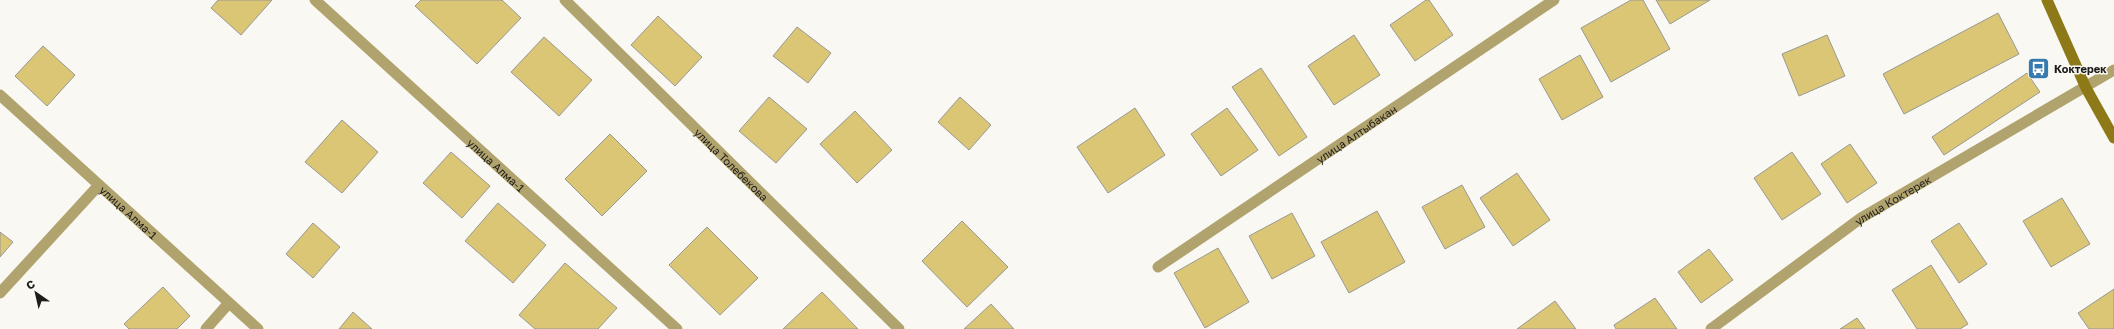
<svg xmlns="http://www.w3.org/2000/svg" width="2114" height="329" viewBox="0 0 2114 329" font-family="'Golos Text',sans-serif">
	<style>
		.building { fill: #dac675; stroke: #999894 }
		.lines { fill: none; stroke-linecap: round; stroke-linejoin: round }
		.minor { stroke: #b1a36d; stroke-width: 11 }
		.secondary { stroke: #8e7918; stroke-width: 11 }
		.labels { text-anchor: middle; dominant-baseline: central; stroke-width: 3; stroke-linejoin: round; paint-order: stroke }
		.poi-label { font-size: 11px; font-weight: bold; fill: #1d1c1b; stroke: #f9f8f3; text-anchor: start }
		.street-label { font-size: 11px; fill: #1d1c1b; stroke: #f9f8f3 }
	</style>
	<rect width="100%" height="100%" fill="#f9f8f3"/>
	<g class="building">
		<polygon points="218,0 272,0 241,35 211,8"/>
		<polygon points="421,0 502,0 521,18 477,64 415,6"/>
		<polygon points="1426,0 1429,0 1453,35 1415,61 1390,25"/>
		<polygon points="1631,0 1643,0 1670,49 1611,82 1581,28"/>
		<polygon points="1656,0 1710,0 1670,24"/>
		<polygon points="1998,13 2019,54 1904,114 1883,74"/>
		<polygon points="658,16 702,57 675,86 631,45"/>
		<polygon points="797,27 831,53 808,83 773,56"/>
		<polygon points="1354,35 1380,75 1334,105 1308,66"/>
		<polygon points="1827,35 1845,76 1799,96 1782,54"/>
		<polygon points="544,37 592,80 559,116 511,72"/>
		<polygon points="43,46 75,75 47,106 15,76"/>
		<polygon points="1580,55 1603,97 1562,120 1539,79"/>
		<polygon points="1261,68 1307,137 1279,156 1232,87"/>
		<polygon points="2027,73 2040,92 1944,155 1932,137"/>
		<polygon points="769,97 807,129 776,163 739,131"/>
		<polygon points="960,97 991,125 969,150 938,122"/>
		<polygon points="1135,108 1165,155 1108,193 1077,147"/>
		<polygon points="1227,108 1258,150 1221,176 1191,134"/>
		<polygon points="855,111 892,150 857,183 820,144"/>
		<polygon points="342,120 378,152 342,193 305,162"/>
		<polygon points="610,134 647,171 602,216 565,179"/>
		<polygon points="1850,144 1877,183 1847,203 1821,164"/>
		<polygon points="451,152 490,186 462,218 423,183"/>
		<polygon points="1792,152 1821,194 1782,220 1754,178"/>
		<polygon points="1517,173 1550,220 1513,246 1480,198"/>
		<polygon points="1462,185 1485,227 1445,249 1422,207"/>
		<polygon points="2062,198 2090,244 2051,267 2023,221"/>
		<polygon points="498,203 546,245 513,283 465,241"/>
		<polygon points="1377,211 1405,262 1349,293 1321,242"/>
		<polygon points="1292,213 1315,256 1272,279 1249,236"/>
		<polygon points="962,221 1008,267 967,307 922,261"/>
		<polygon points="313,223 340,247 313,278 286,254"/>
		<polygon points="1959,223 1987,264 1959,283 1931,241"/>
		<polygon points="707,227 758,278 720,315 669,265"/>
		<polygon points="0,232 13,242 0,257"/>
		<polygon points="1218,248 1249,302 1205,328 1174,273"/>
		<polygon points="1709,249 1733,280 1701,303 1678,272"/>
		<polygon points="565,263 617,308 598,329 535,329 519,315"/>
		<polygon points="1931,265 1968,324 1960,329 1917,329 1892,290"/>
		<polygon points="163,287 190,316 177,329 129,329 124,324"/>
		<polygon points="2114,289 2114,329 2089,329 2078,313"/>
		<polygon points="822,292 858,329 783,329"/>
		<polygon points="1655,298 1677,329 1616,329 1614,325"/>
		<polygon points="1555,301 1576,329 1517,329"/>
		<polygon points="991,304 1014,329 964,329"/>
		<polygon points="353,312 372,329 339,329"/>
		<polygon points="1857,318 1865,329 1840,329"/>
	</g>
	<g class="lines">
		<g class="minor">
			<path id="s1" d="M315 0 677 329"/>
			<path id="s2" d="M565 0 899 329"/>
			<path id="s3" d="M0 95 258 329"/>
			<path id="s4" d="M1158 267 1554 0"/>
			<polyline points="0,293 99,185"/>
			<polyline points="206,329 228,304"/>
			<path id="s5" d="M1711 329 1861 218 2114 70"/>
		</g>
		<polyline class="secondary" points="2047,0 2086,88 2114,138"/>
	</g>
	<defs>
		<symbol id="bus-square" viewBox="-11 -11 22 22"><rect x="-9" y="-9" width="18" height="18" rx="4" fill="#367aaf" stroke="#f9f8f3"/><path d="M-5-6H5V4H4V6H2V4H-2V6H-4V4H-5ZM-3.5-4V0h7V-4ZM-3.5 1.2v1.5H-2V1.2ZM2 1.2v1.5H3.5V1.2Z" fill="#fff"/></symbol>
	</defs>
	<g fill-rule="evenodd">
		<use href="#bus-square" x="2026" y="56" width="25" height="25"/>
	</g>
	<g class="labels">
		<g class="poi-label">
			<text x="2054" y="68">Коктерек</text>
		</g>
		<g class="street-label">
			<text stroke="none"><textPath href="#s4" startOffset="239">улица Алтыбакан</textPath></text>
			<text stroke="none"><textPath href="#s2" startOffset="234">улица Толебекова</textPath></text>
			<text stroke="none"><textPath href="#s1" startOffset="245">улица Алма-1</textPath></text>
			<text stroke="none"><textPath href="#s5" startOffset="223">улица Коктерек</textPath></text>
			<text stroke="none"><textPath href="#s3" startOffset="174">улица Алма-1</textPath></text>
		</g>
	</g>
	<g transform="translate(36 293) rotate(326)" stroke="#f9f8f3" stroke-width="3" paint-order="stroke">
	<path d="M0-3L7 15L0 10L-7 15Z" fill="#1d1c1b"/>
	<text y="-6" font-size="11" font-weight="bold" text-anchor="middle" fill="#1d1c1b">С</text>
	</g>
</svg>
